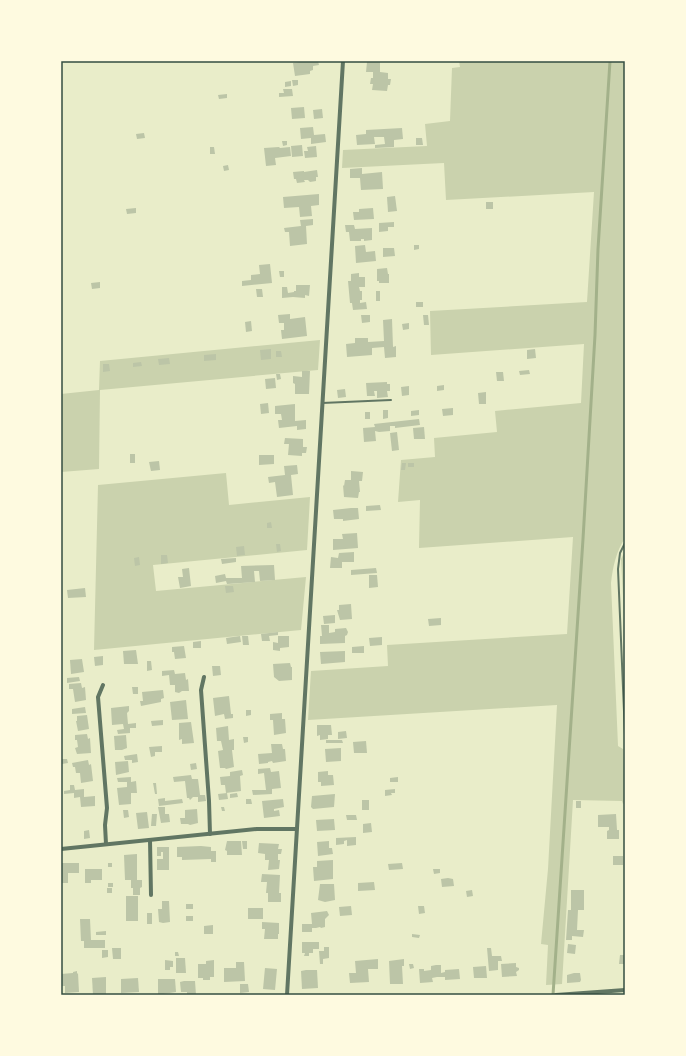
<svg xmlns="http://www.w3.org/2000/svg" width="686" height="1056" viewBox="0 0 686 1056" font-family="'Fira Sans',sans-serif">
	<style>
		.green { fill: #cad2ad }
		.lines { fill: none; stroke-linecap: round; stroke-linejoin: round }
		.stream { stroke: #a3b18a; stroke-width: 3 }
		.building { fill: #bcc5a7 }
		.service { stroke: #617663; stroke-width: 2 }
		.minor { stroke: #617663; stroke-width: 4 }
		.neatline { fill: none; stroke: #344e41; stroke-width: 1.5 }
	</style>
	<rect width="100%" height="100%" fill="#e9edc9"/>
	<g class="green">
		<path d="M459 61H625V538C616 552 613 566 611 583L618 746 623 749 625 803 623 804 622 801 573 800 562 984 546 985 548 945 541 944 548 869 557 705 308 720 311 671 388 666 387 645 567 634 573 537 419 548 420 500 398 502 401 460 435 457 434 438 497 432 495 411 581 403 584 344 431 355 430 311 587 302 594 192 446 200 444 163 342 168 343 150 427 146 425 124 450 121 452 68 460 67Z"/>
		<polygon points="320,340 318,370 100,390 99,469 61,472 61,394 99,390 100,361"/>
		<polygon points="226,473 229,505 310,497 307,550 153,565 156,591 306,577 301,630 94,650 98,485"/>
		<polygon points="625,551 625,634 621,559"/>
	</g>
	<g class="lines">
		<polyline class="stream" points="553,995 583,539 595,335 598,249 610,61"/>
	</g>
	<g class="building">
		<polygon points="306,61 318,61 319,65 313,66 313,70 310,71 310,74 295,76 293,63"/>
		<polygon points="367,62 380,62 380,72 388,73 388,79 391,79 390,85 388,85 387,91 372,90 373,84 370,84 371,78 373,78 373,72 366,72"/>
		<polygon points="292,80 298,80 298,85 293,86"/>
		<polygon points="291,81 291,86 285,87 285,82"/>
		<polygon points="283,89 292,89 293,96 279,97 279,93 284,93"/>
		<polygon points="227,94 227,98 219,99 218,95"/>
		<polygon points="304,107 305,118 292,119 291,108"/>
		<polygon points="322,109 323,118 314,119 313,110"/>
		<polygon points="313,127 314,135 325,134 326,142 311,144 311,138 301,139 300,128"/>
		<polygon points="402,128 403,139 394,140 394,147 375,148 375,145 385,144 384,137 374,137 375,144 357,145 356,135 366,134 366,130"/>
		<polygon points="144,133 145,138 137,139 136,134"/>
		<polygon points="416,138 422,138 423,145 416,145"/>
		<polygon points="282,141 287,141 287,145 283,146"/>
		<polygon points="302,145 303,156 292,157 291,146"/>
		<polygon points="316,146 317,157 305,158 304,151 308,151 307,147"/>
		<polygon points="210,147 214,147 215,154 210,154"/>
		<polygon points="279,147 280,148 290,147 291,156 275,158 276,165 266,166 264,148"/>
		<polygon points="228,165 229,170 224,171 223,166"/>
		<polygon points="362,168 362,174 382,172 383,189 361,190 360,178 350,178 350,169"/>
		<polygon points="317,170 318,177 316,177 316,181 310,182 308,180 304,180 305,182 297,183 296,179 294,179 293,172 304,171 304,172"/>
		<polygon points="319,194 319,205 311,206 312,216 300,217 299,207 284,208 283,197"/>
		<polygon points="395,196 397,211 388,212 387,197"/>
		<rect x="486" y="202" width="7" height="7"/>
		<polygon points="136,208 136,213 127,214 126,209"/>
		<polygon points="373,208 374,219 354,220 353,212 359,212 359,209"/>
		<polygon points="313,219 313,225 306,226 307,244 290,246 289,232 285,232 284,228 301,226 300,220"/>
		<polygon points="394,222 394,227 388,227 388,231 379,232 379,223"/>
		<polygon points="345,225 354,225 355,229 372,228 372,240 364,241 364,239 361,239 361,241 350,241 349,232 346,232"/>
		<polygon points="365,245 366,252 375,251 376,261 356,263 355,246"/>
		<polygon points="414,245 419,245 419,249 414,250"/>
		<polygon points="383,248 394,248 395,256 383,257"/>
		<polygon points="270,264 272,283 242,286 242,281 251,280 251,275 260,274 259,265"/>
		<polygon points="387,268 388,274 389,274 389,283 379,283 379,281 377,281 377,269"/>
		<polygon points="279,271 284,271 284,277 280,277"/>
		<polygon points="359,273 359,277 365,277 365,287 359,287 360,291 362,291 362,300 360,300 360,303 366,302 367,309 353,310 352,303 350,303 348,281 351,281 351,274"/>
		<polygon points="100,282 100,288 92,289 91,283"/>
		<polygon points="296,285 310,285 309,296 305,295 305,298 293,297 282,298 282,287 287,287 288,293 294,292 294,291 296,291"/>
		<polygon points="256,289 262,289 263,297 257,297"/>
		<rect x="376" y="291" width="4" height="10"/>
		<rect x="416" y="302" width="7" height="5"/>
		<polygon points="290,314 290,319 305,317 307,336 282,339 281,330 284,330 284,323 279,323 278,315"/>
		<polygon points="361,315 370,315 370,322 362,323"/>
		<polygon points="423,315 428,315 429,325 424,325"/>
		<polygon points="392,319 393,347 396,346 396,357 385,358 384,347 372,348 372,355 347,357 346,344 355,343 355,338 368,338 368,342 384,341 383,320"/>
		<polygon points="251,321 252,331 246,332 245,322"/>
		<polygon points="409,323 409,329 403,330 402,324"/>
		<polygon points="271,349 271,359 261,360 260,350"/>
		<polygon points="535,349 536,358 527,359 527,350"/>
		<polygon points="276,351 281,351 282,357 276,357"/>
		<polygon points="216,354 216,360 204,361 204,355"/>
		<polygon points="169,358 170,364 159,365 158,359"/>
		<polygon points="141,362 142,366 133,367 133,363"/>
		<polygon points="103,364 109,364 110,371 103,372"/>
		<polygon points="529,370 530,374 520,375 519,371"/>
		<polygon points="302,371 310,371 309,394 295,394 295,384 293,383 293,376 302,377"/>
		<polygon points="496,372 503,372 504,381 497,381"/>
		<polygon points="276,374 280,374 281,379 277,380"/>
		<polygon points="275,378 276,388 266,389 265,379"/>
		<polygon points="387,382 387,384 390,384 390,391 387,391 388,397 377,398 377,391 374,391 375,396 367,396 366,383"/>
		<polygon points="444,385 444,390 437,391 437,386"/>
		<polygon points="409,386 409,395 402,396 401,387"/>
		<polygon points="345,389 346,397 338,398 337,390"/>
		<polygon points="486,392 486,404 479,404 478,393"/>
		<polygon points="268,403 269,413 261,414 260,404"/>
		<polygon points="295,404 295,421 306,420 306,429 297,430 297,426 279,428 278,420 282,420 281,414 275,414 275,406"/>
		<polygon points="453,408 453,415 443,416 442,409"/>
		<polygon points="383,410 388,410 388,418 383,419"/>
		<polygon points="419,410 419,415 411,416 411,411"/>
		<rect x="365" y="412" width="5" height="7"/>
		<polygon points="419,419 420,425 395,428 395,426 390,426 390,431 379,432 375,431 376,441 364,442 363,428 375,427 374,424"/>
		<polygon points="424,427 425,439 414,439 413,428"/>
		<polygon points="397,432 399,450 392,451 390,433"/>
		<polygon points="285,438 303,439 303,447 307,447 306,453 302,453 302,456 288,455 289,444 284,444"/>
		<rect x="130" y="454" width="5" height="9"/>
		<polygon points="259,455 274,455 274,464 259,465"/>
		<polygon points="159,461 160,470 151,471 149,462"/>
		<polygon points="402,463 406,463 405,470 401,470"/>
		<rect x="408" y="463" width="6" height="4"/>
		<polygon points="297,465 298,474 291,475 293,495 277,497 275,482 269,483 268,477 285,475 284,466"/>
		<polygon points="351,471 363,472 362,481 359,481 360,492 359,492 358,498 344,497 343,485 344,486 345,480 351,480"/>
		<polygon points="380,505 381,510 366,511 366,506"/>
		<polygon points="351,508 358,508 359,519 343,521 343,519 334,519 333,510"/>
		<polygon points="271,522 272,528 267,528 267,523"/>
		<polygon points="357,533 358,548 333,550 333,539 343,539 342,534"/>
		<polygon points="276,544 280,544 281,551 277,552"/>
		<polygon points="244,546 245,555 237,556 236,547"/>
		<polygon points="354,552 354,562 342,562 342,568 330,568 331,557 338,558 339,553"/>
		<polygon points="161,555 167,555 168,563 161,564"/>
		<polygon points="139,557 140,565 135,566 134,558"/>
		<polygon points="236,558 236,562 222,564 221,559"/>
		<polygon points="274,565 275,580 260,581 259,571 254,571 255,582 227,584 226,581 216,583 215,576 225,574 226,578 242,578 241,566"/>
		<polygon points="189,568 191,586 180,588 178,577 183,577 182,569"/>
		<polygon points="376,568 377,573 351,575 351,570"/>
		<polygon points="369,575 377,575 378,587 369,588"/>
		<polygon points="225,586 233,586 234,592 226,593"/>
		<polygon points="85,588 86,597 68,598 67,590"/>
		<polygon points="351,604 352,619 340,620 337,610 339,610 339,605"/>
		<polygon points="335,615 335,623 324,624 323,616"/>
		<polygon points="441,618 441,625 429,626 428,619"/>
		<polygon points="321,625 329,625 329,633 335,632 335,629 346,628 348,632 347,635 345,636 345,643 320,644 320,636 322,636"/>
		<polygon points="278,632 278,635 269,636 270,641 262,641 261,634"/>
		<polygon points="240,636 241,642 227,644 226,638"/>
		<polygon points="242,636 248,636 249,645 243,645"/>
		<polygon points="278,636 289,636 289,647 280,648 280,651 273,650 273,642 278,643"/>
		<polygon points="382,637 382,645 370,646 369,638"/>
		<polygon points="201,641 201,648 193,648 193,642"/>
		<polygon points="184,646 186,658 175,659 174,652 172,652 172,647"/>
		<polygon points="364,646 364,653 352,653 352,647"/>
		<polygon points="136,650 138,664 124,664 123,651"/>
		<polygon points="345,651 345,662 321,664 320,652"/>
		<polygon points="103,656 103,665 95,666 94,657"/>
		<polygon points="82,659 84,672 71,674 70,660"/>
		<polygon points="147,661 151,661 152,670 147,671"/>
		<polygon points="290,663 291,667 292,667 292,680 279,681 274,677 273,664"/>
		<polygon points="212,666 220,666 221,675 213,676"/>
		<polygon points="174,670 175,674 185,673 186,680 188,679 189,691 182,691 179,693 175,692 175,685 170,685 169,675 162,676 162,671"/>
		<polygon points="79,677 80,681 67,683 67,678"/>
		<polygon points="81,683 82,688 85,687 86,700 75,702 73,689 69,689 69,684"/>
		<polygon points="132,687 138,687 138,694 133,694"/>
		<polygon points="163,690 164,698 161,699 161,702 141,706 140,701 143,701 142,692"/>
		<polygon points="229,696 231,714 233,714 233,718 225,719 224,714 215,716 213,698"/>
		<polygon points="186,700 188,719 172,720 170,702"/>
		<polygon points="129,706 129,711 127,713 128,724 136,723 136,728 130,728 130,733 118,734 117,730 124,729 123,724 112,725 111,708"/>
		<polygon points="85,707 86,713 72,714 72,709"/>
		<polygon points="246,710 251,710 251,715 246,716"/>
		<polygon points="282,713 282,719 285,719 286,733 274,735 273,720 270,720 270,714"/>
		<polygon points="87,715 89,729 78,731 76,721 77,721 77,716"/>
		<polygon points="163,720 163,725 152,726 151,721"/>
		<polygon points="191,722 194,743 182,744 182,739 179,740 179,723"/>
		<polygon points="317,725 331,725 332,735 328,735 328,739 320,740 320,735 317,736"/>
		<polygon points="228,726 229,740 234,739 234,750 232,750 234,767 226,769 225,768 220,768 218,751 223,750 221,741 217,741 216,728"/>
		<polygon points="346,731 347,738 338,739 338,732"/>
		<polygon points="87,734 88,739 90,738 91,753 77,754 75,748 78,747 77,740 75,740 75,735"/>
		<polygon points="126,735 127,748 122,750 115,750 114,736"/>
		<polygon points="243,737 248,737 248,742 244,743"/>
		<polygon points="326,740 342,740 343,743 326,743"/>
		<polygon points="366,741 367,753 354,753 353,742"/>
		<polygon points="271,744 282,744 283,749 285,749 286,761 273,763 272,761 268,762 268,763 259,764 258,754 272,753"/>
		<polygon points="162,746 162,752 155,752 155,756 151,757 149,747"/>
		<polygon points="341,748 341,761 326,762 325,749"/>
		<polygon points="137,754 138,762 132,763 132,760 125,760 124,756"/>
		<polygon points="62,759 67,759 68,763 62,764"/>
		<polygon points="88,760 89,765 91,764 93,781 81,783 80,773 76,773 75,767 73,767 72,763"/>
		<polygon points="128,761 129,772 116,775 115,762"/>
		<polygon points="196,763 197,769 191,770 190,764"/>
		<polygon points="270,768 271,772 279,771 281,788 272,789 272,794 253,795 252,790 266,790 264,773 258,774 258,769"/>
		<polygon points="242,770 243,775 240,776 241,791 226,793 225,785 221,785 220,777 230,776 230,772"/>
		<polygon points="328,771 328,775 333,775 334,785 321,786 321,782 318,782 318,772"/>
		<polygon points="191,775 192,779 198,779 200,795 205,795 206,801 198,802 198,797 193,797 190,800 189,798 187,798 185,781 174,782 173,777"/>
		<polygon points="131,777 131,782 136,781 137,793 131,793 131,804 119,805 117,788 127,787 127,782 118,782 117,778"/>
		<polygon points="398,777 398,782 390,782 390,778"/>
		<polygon points="153,783 156,783 157,794 155,794"/>
		<polygon points="70,785 74,785 75,790 84,789 84,797 95,796 95,806 81,807 80,797 74,798 74,793 64,794 64,791 70,790"/>
		<polygon points="395,789 395,793 391,793 392,795 385,796 385,790"/>
		<polygon points="227,793 228,799 219,800 218,794"/>
		<polygon points="237,793 238,797 230,798 230,794"/>
		<polygon points="335,794 334,807 313,809 311,807 312,796"/>
		<polygon points="165,798 165,801 182,799 183,803 159,806 158,799"/>
		<polygon points="246,799 251,799 252,804 246,804"/>
		<polygon points="283,799 284,807 274,809 274,811 279,810 280,816 264,818 262,801"/>
		<rect x="362" y="800" width="7" height="10"/>
		<rect x="576" y="801" width="5" height="7"/>
		<polygon points="158,807 165,807 165,814 169,814 170,822 161,823"/>
		<polygon points="221,807 224,807 225,811 222,811"/>
		<polygon points="197,809 198,823 190,825 188,824 181,824 180,818 185,818 185,810"/>
		<polygon points="123,810 128,810 129,817 124,818"/>
		<polygon points="147,812 149,828 138,829 136,813"/>
		<polygon points="152,814 157,814 156,826 151,826"/>
		<polygon points="616,814 617,830 619,830 619,839 607,839 607,831 609,830 609,827 598,827 598,815"/>
		<polygon points="346,815 356,815 357,820 347,820"/>
		<polygon points="334,819 335,830 317,831 316,820"/>
		<polygon points="371,823 372,832 363,833 363,824"/>
		<polygon points="89,830 90,838 84,839 84,831"/>
		<polygon points="356,837 356,845 347,846 347,840 344,841 344,844 336,845 336,838"/>
		<polygon points="227,841 241,841 242,855 227,855 227,851 225,850"/>
		<polygon points="242,841 247,841 247,849 243,849"/>
		<polygon points="329,841 329,848 332,848 333,854 318,856 317,842"/>
		<polygon points="259,843 279,844 278,849 282,849 281,854 278,854 278,860 280,860 279,869 268,870 269,860 265,860 265,854 258,853"/>
		<polygon points="201,846 211,847 211,851 216,851 216,862 211,862 211,859 182,860 182,857 177,857 177,847"/>
		<polygon points="157,847 169,847 169,870 157,870 157,859 163,859 163,852 161,852 161,856 157,856"/>
		<polygon points="137,854 137,880 142,880 142,887 140,888 140,895 133,895 133,888 131,888 131,880 125,880 124,855"/>
		<rect x="613" y="856" width="10" height="9"/>
		<polygon points="333,860 333,879 314,881 313,867 317,867 317,861"/>
		<polygon points="61,863 79,863 79,873 68,873 68,883 61,883"/>
		<rect x="108" y="863" width="4" height="4"/>
		<polygon points="402,863 403,869 389,870 388,864"/>
		<polygon points="85,869 102,869 102,880 91,880 91,883 85,883"/>
		<polygon points="433,869 440,869 440,873 434,874"/>
		<polygon points="262,874 280,875 279,893 281,893 281,902 268,902 268,893 266,893 267,882 261,882"/>
		<polygon points="448,878 453,879 454,886 442,887 441,879"/>
		<polygon points="374,882 375,890 358,891 358,883"/>
		<rect x="108" y="883" width="5" height="4"/>
		<polygon points="320,884 334,884 335,900 325,902 318,900"/>
		<rect x="107" y="888" width="5" height="5"/>
		<polygon points="472,890 473,896 467,897 466,891"/>
		<polygon points="571,890 584,890 584,910 578,910 577,930 584,930 583,937 572,936 572,940 566,940 568,910 571,910"/>
		<rect x="126" y="896" width="12" height="25"/>
		<polygon points="162,901 169,901 170,922 163,923 159,922 158,909 162,909"/>
		<rect x="186" y="904" width="7" height="5"/>
		<polygon points="351,906 352,915 340,916 339,907"/>
		<polygon points="418,906 424,906 425,913 419,914"/>
		<rect x="248" y="908" width="15" height="11"/>
		<polygon points="327,911 329,915 325,919 325,927 321,928 320,927 316,928 312,928 312,932 302,932 302,924 312,924 311,913"/>
		<rect x="147" y="913" width="5" height="11"/>
		<rect x="186" y="916" width="7" height="5"/>
		<polygon points="80,919 90,919 91,940 105,940 105,948 84,948 84,941 81,941"/>
		<polygon points="262,922 279,923 279,934 278,934 278,939 264,939 265,929 262,929"/>
		<polygon points="213,925 213,934 204,934 204,926"/>
		<polygon points="106,931 106,935 96,935 96,932"/>
		<polygon points="412,934 420,935 419,938 412,937"/>
		<polygon points="302,942 319,942 319,949 313,949 313,953 309,953 309,956 304,956 305,953 302,953"/>
		<polygon points="568,944 576,945 575,954 567,953"/>
		<polygon points="324,947 329,947 329,958 323,959 323,964 320,964 319,951 324,951"/>
		<polygon points="112,948 121,948 121,959 113,959"/>
		<polygon points="487,948 491,948 492,956 501,956 502,961 498,961 498,970 489,971"/>
		<polygon points="102,950 108,950 108,957 102,958"/>
		<polygon points="175,952 178,952 179,956 175,956"/>
		<polygon points="620,955 625,955 625,964 619,964"/>
		<polygon points="176,958 185,958 186,973 176,973"/>
		<polygon points="378,959 378,969 368,969 369,982 350,983 349,973 356,973 355,961"/>
		<polygon points="404,959 404,966 402,966 403,984 390,984 389,961"/>
		<polygon points="165,960 173,961 173,967 170,967 170,970 165,970"/>
		<polygon points="214,960 214,977 210,977 210,980 203,980 203,978 198,978 198,964 206,964 206,961"/>
		<polygon points="236,962 244,962 245,981 224,982 224,968 236,968"/>
		<polygon points="516,963 516,967 519,968 519,970 516,972 517,976 502,977 501,964"/>
		<polygon points="409,964 413,964 414,968 410,969"/>
		<polygon points="436,965 441,965 441,973 445,972 445,970 459,969 460,979 445,980 445,977 437,977 432,978 433,982 420,983 419,969 424,969 424,971 431,970 431,966"/>
		<polygon points="486,966 487,978 474,978 473,967"/>
		<polygon points="265,968 277,969 275,990 263,989"/>
		<polygon points="306,970 317,970 318,988 302,989 301,971"/>
		<polygon points="77,971 77,974 78,973 79,992 65,993 65,986 61,986 61,974 73,973 73,972"/>
		<polygon points="574,973 580,973 581,980 580,982 567,983 567,975"/>
		<polygon points="106,977 106,995 93,995 92,978"/>
		<polygon points="138,978 139,992 121,993 121,979"/>
		<polygon points="158,979 175,979 176,992 163,994 158,994"/>
		<polygon points="184,981 195,981 196,995 187,995 187,992 181,992 180,982"/>
		<polygon points="240,984 248,984 249,992 240,993"/>
	</g>
	<g class="lines">
		<g class="service">
			<polyline points="322,403 391,400"/>
			<polyline points="625,543 620,553 618,569 625,735"/>
		</g>
		<g class="minor">
			<polyline points="204,677 201,690 209,801 210,834"/>
			<polyline points="103,685 98,697 107,808 105,825 106,844"/>
			<polyline points="150,840 151,895"/>
			<polyline points="61,849 257,829 296,829"/>
			<polyline points="287,995 343,61"/>
			<polyline points="556,995 625,990"/>
		</g>
	</g>
	<rect width="686" height="1056" fill="none" stroke="#fefae0" stroke-width="124"/>
	<rect x="62" y="62" width="562" height="932" class="neatline"/>
</svg>
